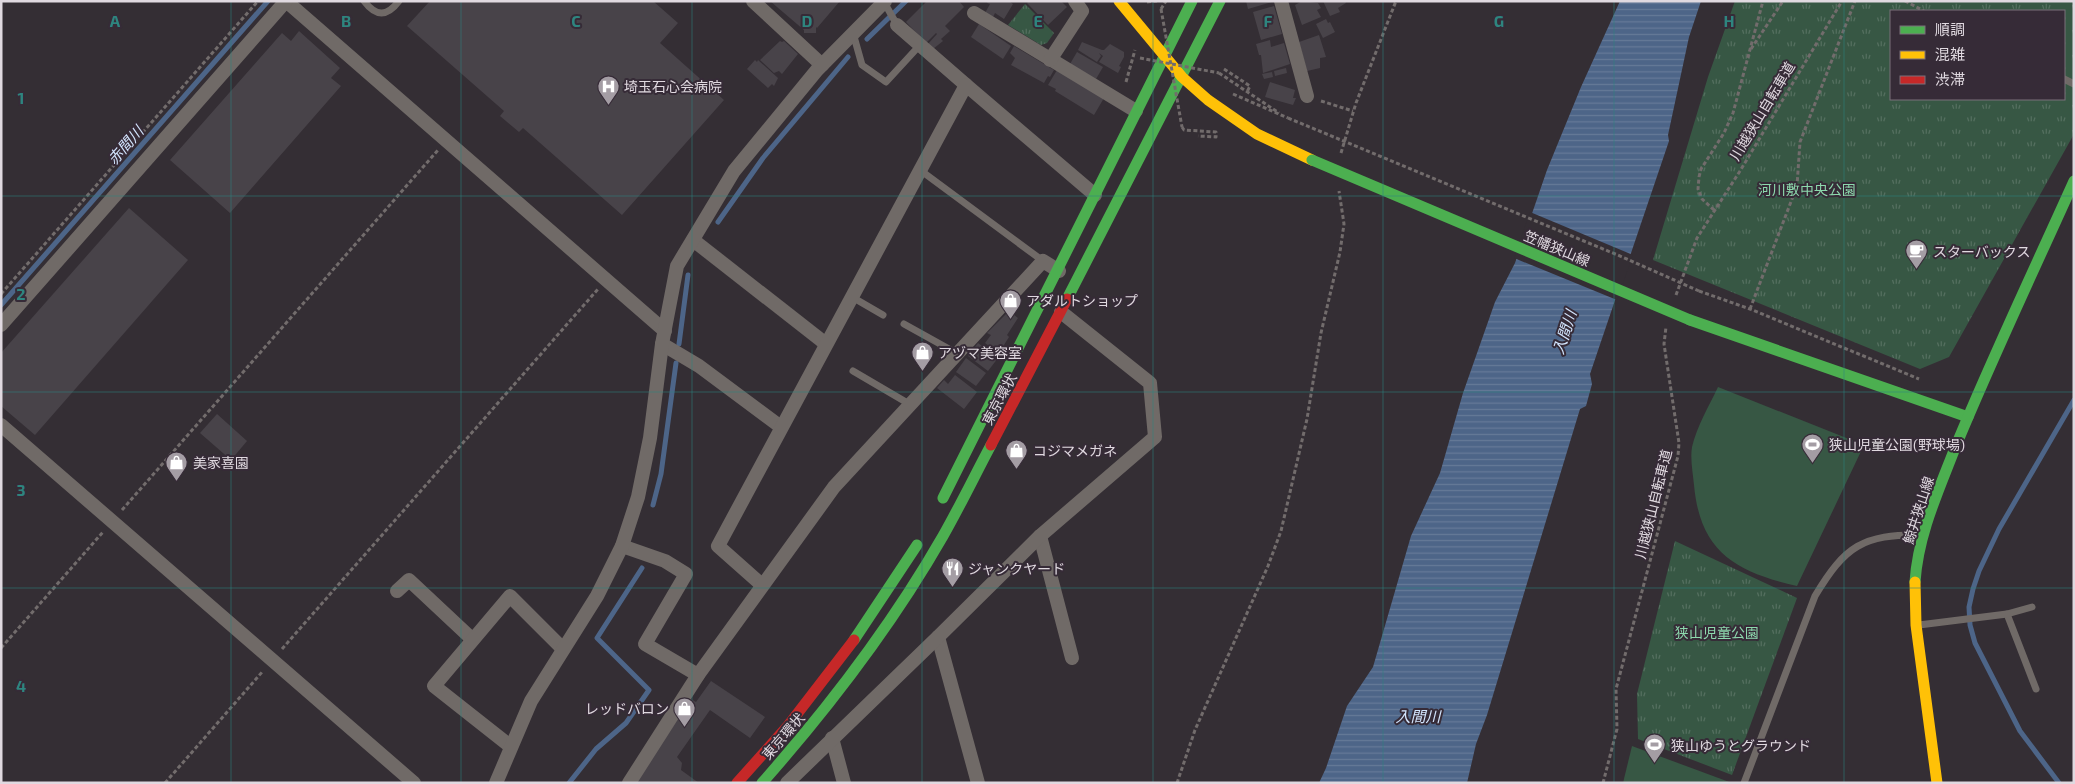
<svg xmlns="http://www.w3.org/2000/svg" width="2075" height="784" viewBox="0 0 2075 784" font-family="'Exo 2','Noto Sans JP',sans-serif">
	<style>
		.park { fill: url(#park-tufts); fill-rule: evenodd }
		.garden { fill: #375744 }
		.water { fill: url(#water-rules) }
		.pier { fill: #342e34 }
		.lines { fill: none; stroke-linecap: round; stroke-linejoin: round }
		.stream { stroke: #4d6588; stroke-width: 5 }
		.building { fill: #484349 }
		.path { stroke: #726c6c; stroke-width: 3; stroke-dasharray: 4 2.5; stroke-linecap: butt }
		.lane { stroke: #706a67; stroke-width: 7 }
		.street { stroke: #706a67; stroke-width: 14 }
		.fast { stroke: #4caf50; stroke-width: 11 }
		.slow { stroke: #ffc107; stroke-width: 11 }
		.jam { stroke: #c62828; stroke-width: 11 }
		.path-bridge { stroke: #726c6c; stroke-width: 3; stroke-dasharray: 4 2.5; stroke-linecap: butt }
		.fast-bridge { stroke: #4caf50; stroke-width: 11 }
		.grid { fill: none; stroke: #2e857f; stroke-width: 1; stroke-opacity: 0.55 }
		.labels { text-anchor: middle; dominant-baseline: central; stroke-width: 4; stroke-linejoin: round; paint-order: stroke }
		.poi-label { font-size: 14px; fill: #e0d9e0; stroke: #362b37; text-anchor: start }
		.street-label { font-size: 14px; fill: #e0d9e0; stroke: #362b37 }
		.park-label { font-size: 14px; fill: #8dd9ad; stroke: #362b37 }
		.water-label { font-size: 15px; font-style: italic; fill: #d3e5fe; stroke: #362b37 }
		.grid-label { font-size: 16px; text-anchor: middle; font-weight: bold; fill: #2e857f; stroke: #362b37; stroke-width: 4; stroke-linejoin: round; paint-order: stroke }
	</style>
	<defs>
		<pattern id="park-tufts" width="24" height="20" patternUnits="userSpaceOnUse" patternTransform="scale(1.25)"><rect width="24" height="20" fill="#375744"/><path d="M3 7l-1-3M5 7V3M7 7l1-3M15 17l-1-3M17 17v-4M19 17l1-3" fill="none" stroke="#546f5f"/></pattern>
		<pattern id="water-rules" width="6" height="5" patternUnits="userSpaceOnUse" patternTransform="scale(1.25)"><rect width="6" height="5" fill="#4d6588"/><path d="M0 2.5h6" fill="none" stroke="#667a98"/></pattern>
	</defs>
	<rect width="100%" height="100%" fill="#342e34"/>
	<g class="park">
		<path d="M1735 1H2074V134L1949 357 1920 369 1653 260 1708 77ZM1891 11H2064V99H1891Z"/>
		<polygon points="1025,4 1054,33 1047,43 1041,45 1008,25"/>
		<polygon points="1675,541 1797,598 1732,775 1638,739 1637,694"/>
	</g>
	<g class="garden">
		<path d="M1718 387 1864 445 1797 586C1736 572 1700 552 1694 485 1693 474 1690 459 1692 447 1697 426 1709 406 1718 387Z"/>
		<polygon points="1632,746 1732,783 1623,783"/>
	</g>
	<polygon class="water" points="1620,1 1701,1 1689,37 1668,135 1669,141 1590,374 1592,384 1586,406 1580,409 1487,715 1476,744 1467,783 1319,783 1326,768 1347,706 1373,667 1411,536 1440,473 1463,393 1495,302 1515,263 1547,170 1581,87"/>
	<polygon class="pier" points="1530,212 1633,255 1617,300 1514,258"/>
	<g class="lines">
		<g class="stream">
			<polyline points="867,39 906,1"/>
			<polyline points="718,222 763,158 848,57"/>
			<polyline points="1,305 268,1"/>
			<polyline points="679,344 688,275"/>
			<polyline points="653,505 661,474 676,363"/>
			<polyline points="569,783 596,749 626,723 649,690 597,638 642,568"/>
			<polyline points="2059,783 2020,731 1975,643 1970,625 1969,607 1973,589 1979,571 1999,529 2074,400"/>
		</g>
	</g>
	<g class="building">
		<polygon points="430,1 653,1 678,23 660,43 724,100 622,215 523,128 519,132 500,116 504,111 407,26"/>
		<polygon points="770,1 840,1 817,28 816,27 816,33 804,33 804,30"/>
		<polygon points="927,1 959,1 964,7 945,26 950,31 941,39 943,41 933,49 928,44 937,34 936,33 926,43 906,22"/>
		<polygon points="988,1 1009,1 1013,4 1004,19 995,13 993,17 985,13 990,4 987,3"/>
		<polygon points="1029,1 1061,1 1067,7 1048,25 1027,3"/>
		<polygon points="1246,1 1272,1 1272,2 1248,9"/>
		<polygon points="1302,1 1318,3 1321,8 1317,10 1321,17 1302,25 1295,5"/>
		<polygon points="1323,1 1345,1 1346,3 1338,8 1340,12 1330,16"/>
		<polygon points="1274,6 1282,34 1261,40 1253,12"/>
		<polygon points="1326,19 1328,23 1330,22 1335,32 1323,38 1316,24"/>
		<polygon points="979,24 1011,46 1003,59 971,37"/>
		<polygon points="299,31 340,68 331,78 341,86 230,213 170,160 282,33 291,41"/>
		<polygon points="1319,35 1326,57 1320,58 1320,68 1307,71 1299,42"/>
		<polygon points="1270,40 1271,47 1284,43 1290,64 1263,73 1261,55 1259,55 1256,44"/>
		<polygon points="780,41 782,42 784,41 798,54 782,74 779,71 774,73 760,60"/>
		<polygon points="1082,42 1102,50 1104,50 1110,44 1124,52 1124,57 1119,66 1121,67 1118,73 1099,62 1103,56 1099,53 1101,56 1097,62 1078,50"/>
		<polygon points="1014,46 1054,70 1050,77 1048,76 1044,83 1011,65 1015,58 1010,53"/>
		<polygon points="1077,52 1103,67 1096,79 1070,64"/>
		<polygon points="755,60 757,62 758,60 778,78 774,86 772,84 768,88 747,69"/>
		<polygon points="1286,68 1287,73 1275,76 1274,71"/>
		<polygon points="1057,70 1104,98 1094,115 1055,91 1056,89 1048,85"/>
		<polygon points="1272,72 1273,77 1264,79 1262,74"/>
		<polygon points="1270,82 1295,90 1293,98 1296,98 1293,105 1265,97"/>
		<polygon points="129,208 188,260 35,435 1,406 1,353"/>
		<polygon points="1009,311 1018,318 1007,335 1009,337 999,353 985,343 991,335 987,333"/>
		<polygon points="978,343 998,358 988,371 968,356"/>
		<polygon points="966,358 986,373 976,386 956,372"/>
		<polygon points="955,375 977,392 964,409 937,388 944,380 948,384"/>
		<polygon points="217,414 247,441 231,460 200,433"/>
		<polygon points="711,681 765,717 750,738 710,710 677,757 682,763 681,770 699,783 635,783 691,699 696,702"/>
	</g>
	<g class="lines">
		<g class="path">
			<polyline points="1905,1 1924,11"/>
			<polyline points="1147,2 1157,1"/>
			<polyline points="1161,9 1166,1"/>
			<polyline points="1751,49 1783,1"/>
			<polyline points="1224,69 1250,86 1247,92"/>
			<polyline points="1219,73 1279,113"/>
			<polyline points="1126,82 1135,50"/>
			<polyline points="1233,94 1288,118"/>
			<polyline points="1321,101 1353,111"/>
			<polyline points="1182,127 1184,130 1216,132 1216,137 1198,136"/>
			<polyline points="1341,153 1356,103 1396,1"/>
			<polyline points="1714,210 1702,199 1698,189 1699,177 1701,169 1724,133 1733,113 1763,1"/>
			<polyline points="1699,291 1750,309 1919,379"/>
			<polyline points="1,294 258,1"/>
			<polyline points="1676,295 1697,238 1740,171 1842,1"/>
			<polyline points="1750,309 1797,186 1800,142 1855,1"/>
			<polyline points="122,510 438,150"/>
			<polyline points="1,648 103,532"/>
			<polyline points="282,649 598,289"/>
			<polyline points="165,783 263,671"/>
			<polyline points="1177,783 1195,730 1268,566 1281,531 1307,419 1321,333 1340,252 1344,224 1339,191"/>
			<polyline points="1603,783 1617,729 1616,689 1678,456 1679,443 1664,344 1666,327"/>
		</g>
		<g class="lane">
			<path d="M364 1C376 17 387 17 399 1"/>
			<polyline points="884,2 897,25"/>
			<polyline points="853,33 862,65 886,82 920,45"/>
			<polyline points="2064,79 2074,84"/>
			<polyline points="920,170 1043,261"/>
			<polyline points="852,297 883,315"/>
			<polyline points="904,324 958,354"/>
			<polyline points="853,371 911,405"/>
			<polyline points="2007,614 2036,689"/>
			<polyline points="1919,625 2007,614 2032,607"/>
			<path d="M1744 783 1815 596C1845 546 1863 534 1921 535"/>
		</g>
		<g class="street">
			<polyline points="286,1 665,331"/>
			<polyline points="753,1 822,65"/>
			<polyline points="1281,1 1307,96"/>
			<polyline points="974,13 1136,111"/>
			<polyline points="897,25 966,85"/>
			<polyline points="1050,60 1082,11 1075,1"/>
			<polyline points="693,240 826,344"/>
			<polyline points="1,325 286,1"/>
			<polyline points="662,344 699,366 781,427"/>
			<polyline points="1,425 414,783"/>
			<polyline points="1040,536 1072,658"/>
			<polyline points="622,546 665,561 686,574 645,644 698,675"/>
			<polyline points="762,585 718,546 966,85 1095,195"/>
			<polyline points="397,591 409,580 472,639"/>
			<polyline points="938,637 978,783"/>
			<polyline points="832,738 844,783"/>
			<polyline points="510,746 434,686 510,596 563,649"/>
			<polyline points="496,783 531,701 597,596 622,546 638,497 650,438 662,344 677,266 734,171 817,70 885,1"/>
			<polyline points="629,783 698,675 834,487 1043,261 1059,271"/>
			<polyline points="787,783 938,637 1040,536 1155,437 1150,383 1061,312"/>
		</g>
		<g class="fast">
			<polyline points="1067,299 1220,1"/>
			<polyline points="1690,320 1968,417"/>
			<polyline points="943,498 1192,1"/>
			<path d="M1915 582C1918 535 1938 492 1955 448 1992 358 2034 270 2074 181"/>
			<polyline points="854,640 917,545"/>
			<path d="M762 783C830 706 892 625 943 536 960 506 975 475 991 445"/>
		</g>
		<g class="slow">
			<polyline points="1119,1 1182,77 1208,100 1257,134 1312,160"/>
			<polyline points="1915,582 1916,625 1937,783"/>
		</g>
		<g class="jam">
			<polyline points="991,445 1067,299"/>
			<polyline points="737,783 787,727 854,640"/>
		</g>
		<g class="path-bridge">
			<polyline points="1161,9 1182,127"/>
			<polyline points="1140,58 1219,73"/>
			<polyline points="1288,118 1620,256 1699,291"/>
		</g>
		<polyline class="fast-bridge" points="1312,160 1690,320"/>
	</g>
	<path class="grid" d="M231 1V783M461 1V783M692 1V783M922 1V783M1153 1V783M1383 1V783M1614 1V783M1844 1V783M1 196H2074M1 392H2074M1 588H2074"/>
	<defs>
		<symbol id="hospital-pin" viewBox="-11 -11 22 30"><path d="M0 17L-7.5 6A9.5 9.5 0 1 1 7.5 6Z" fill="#a49da4" stroke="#362b37"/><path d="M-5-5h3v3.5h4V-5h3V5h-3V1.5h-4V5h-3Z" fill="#fff"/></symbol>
		<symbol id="cafe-pin" viewBox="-11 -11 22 30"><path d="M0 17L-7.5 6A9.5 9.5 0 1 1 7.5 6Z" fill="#a49da4" stroke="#362b37"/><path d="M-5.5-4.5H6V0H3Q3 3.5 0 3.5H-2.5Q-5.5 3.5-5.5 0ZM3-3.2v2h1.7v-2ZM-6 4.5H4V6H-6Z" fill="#fff"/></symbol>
		<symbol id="shop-pin" viewBox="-11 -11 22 30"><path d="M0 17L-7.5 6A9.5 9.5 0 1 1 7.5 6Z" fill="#a49da4" stroke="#362b37"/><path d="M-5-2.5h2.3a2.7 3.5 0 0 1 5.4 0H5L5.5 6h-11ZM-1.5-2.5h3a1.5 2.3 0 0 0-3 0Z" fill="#fff"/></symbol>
		<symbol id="stadium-pin" viewBox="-11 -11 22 30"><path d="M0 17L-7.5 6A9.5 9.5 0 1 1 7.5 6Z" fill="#a49da4" stroke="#362b37"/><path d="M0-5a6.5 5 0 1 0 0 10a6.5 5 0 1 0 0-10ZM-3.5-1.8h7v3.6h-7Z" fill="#fff"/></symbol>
		<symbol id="restaurant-pin" viewBox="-11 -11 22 30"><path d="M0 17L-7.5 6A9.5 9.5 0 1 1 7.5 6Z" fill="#a49da4" stroke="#362b37"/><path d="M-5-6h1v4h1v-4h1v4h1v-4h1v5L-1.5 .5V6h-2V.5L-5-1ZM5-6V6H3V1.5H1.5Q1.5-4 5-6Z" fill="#fff"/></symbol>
	</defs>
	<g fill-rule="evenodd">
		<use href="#hospital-pin" x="596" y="74" width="25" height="34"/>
		<use href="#cafe-pin" x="1904" y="238" width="25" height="34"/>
		<use href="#shop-pin" x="998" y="288" width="25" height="34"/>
		<use href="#shop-pin" x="910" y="340" width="25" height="34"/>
		<use href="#stadium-pin" x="1800" y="432" width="25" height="34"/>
		<use href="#shop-pin" x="1004" y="438" width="25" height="34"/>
		<use href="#shop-pin" x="164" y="450" width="25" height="34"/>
		<use href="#restaurant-pin" x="940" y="556" width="25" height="34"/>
		<use href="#shop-pin" x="672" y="696" width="25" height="34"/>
		<use href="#stadium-pin" x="1642" y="732" width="25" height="34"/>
	</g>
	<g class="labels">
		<g class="poi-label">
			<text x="624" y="86">埼玉石心会病院</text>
			<text x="1933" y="251">スターバックス</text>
			<text x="1026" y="300">アダルトショップ</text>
			<text x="938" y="352">アヅマ美容室</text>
			<text x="1829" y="444">狭山児童公園(野球場)</text>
			<text x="1033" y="450">コジマメガネ</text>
			<text x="193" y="462">美家喜園</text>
			<text x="968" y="568">ジャンクヤード</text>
			<text x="669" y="708" text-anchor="end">レッドバロン</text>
			<text x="1671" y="745">狭山ゆうとグラウンド</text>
		</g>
		<g class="street-label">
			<text transform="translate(1762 111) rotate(-59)">川越狭山自転車道</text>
			<text transform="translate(1557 248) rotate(23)">笠幡狭山線</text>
			<text transform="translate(999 399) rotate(-62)">東京環状</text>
			<text transform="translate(1653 504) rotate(-76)">川越狭山自転車道</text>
			<text transform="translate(1918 510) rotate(-72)">鯨井狭山線</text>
			<text transform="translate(783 736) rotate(-49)">東京環状</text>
		</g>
		<g class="park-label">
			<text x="1807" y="189">河川敷中央公園</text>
			<text x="1717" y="632">狭山児童公園</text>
		</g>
		<g class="water-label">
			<text transform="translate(125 145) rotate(-49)">赤間川</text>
			<text transform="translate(1564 332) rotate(-72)">入間川</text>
			<text x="1418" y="716">入間川</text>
		</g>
	</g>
	<g class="grid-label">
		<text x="115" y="27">A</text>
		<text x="346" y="27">B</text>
		<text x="576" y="27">C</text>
		<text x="807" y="27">D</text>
		<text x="1038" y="27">E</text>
		<text x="1268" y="27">F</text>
		<text x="1499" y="27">G</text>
		<text x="1729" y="27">H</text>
		<text x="21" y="104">1</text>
		<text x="21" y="300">2</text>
		<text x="21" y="496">3</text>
		<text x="21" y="692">4</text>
	</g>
	<rect width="2075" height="784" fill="none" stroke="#e0d9e0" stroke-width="5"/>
	<rect x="1890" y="10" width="175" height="90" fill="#362b37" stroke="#7a717b"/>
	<rect x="1900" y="26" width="25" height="8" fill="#4caf50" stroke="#7a717b"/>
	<text x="1935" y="35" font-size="15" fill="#e0d9e0">順調</text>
	<rect x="1900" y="51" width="25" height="8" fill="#ffc107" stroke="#7a717b"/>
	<text x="1935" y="60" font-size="15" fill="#e0d9e0">混雑</text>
	<rect x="1900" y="76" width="25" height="8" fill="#c62828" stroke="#7a717b"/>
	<text x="1935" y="85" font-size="15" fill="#e0d9e0">渋滞</text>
</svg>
